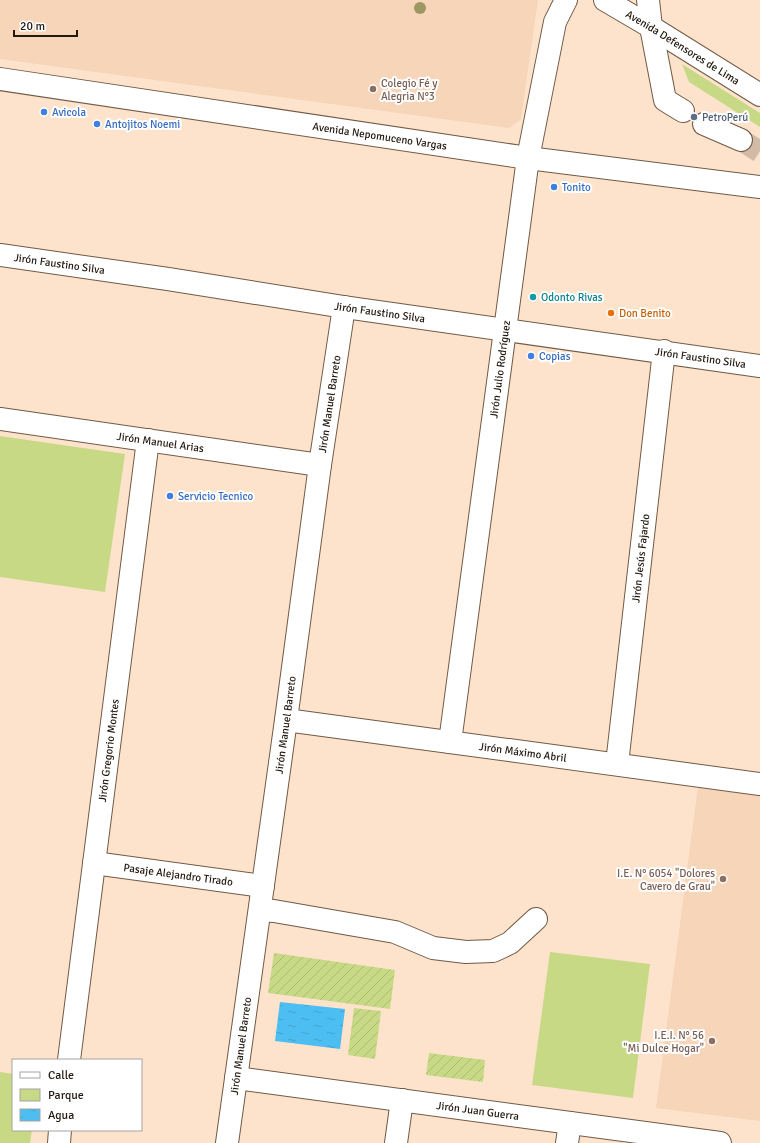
<svg xmlns="http://www.w3.org/2000/svg" width="760" height="1143" viewBox="0 0 760 1143" font-family="Signika,sans-serif">
	<style>
		.built { fill: #f6d5b9 }
		.green { fill: #c8d986 }
		.garden { fill: url(#garden-furrows) }
		.water { fill: url(#water-ripples) }
		.lines { fill: none; stroke-linecap: round; stroke-linejoin: round }
		.minor-tunnel { stroke: #d2bba6; stroke-width: 22; stroke-dasharray: 22 11; stroke-linecap: butt }
		.minor-casing { stroke: #705a46; stroke-width: 24 }
		.major-casing { stroke: #705a46; stroke-width: 24 }
		.minor { stroke: #fff; stroke-width: 22 }
		.major { stroke: #fff; stroke-width: 22 }
		.tree { fill: #9d9765 }
		.education-dot { fill: #8d6e63; stroke: #fff; stroke-width: 1.5 }
		.shop-dot { fill: #3f7fe0; stroke: #fff; stroke-width: 1.5 }
		.service-dot { fill: #5c6f8a; stroke: #fff; stroke-width: 1.5 }
		.culture-dot { fill: #0f9aa8; stroke: #fff; stroke-width: 1.5 }
		.food-dot { fill: #e8710a; stroke: #fff; stroke-width: 1.5 }
		.labels { text-anchor: middle; dominant-baseline: central; stroke-width: 4; stroke-linejoin: round; paint-order: stroke }
		.street-label { font-size: 11px; fill: #221910; stroke: #fff }
		.education-label { font-size: 11px; fill: #785e54; stroke: #fff; text-anchor: end }
		.shop-label { font-size: 11px; fill: #366cbe; stroke: #fff; text-anchor: start }
		.service-label { font-size: 11px; fill: #4e5e75; stroke: #fff; text-anchor: start }
		.culture-label { font-size: 11px; fill: #0d838f; stroke: #fff; text-anchor: start }
		.food-label { font-size: 11px; fill: #c56008; stroke: #fff; text-anchor: start }
	</style>
	<defs>
		<pattern id="garden-furrows" width="10" height="10" patternUnits="userSpaceOnUse"><rect width="10" height="10" fill="#c8d986"/><path d="M-1 1l2-2M0 10L10 0M9 11l2-2" fill="none" stroke="#acba73"/></pattern>
		<pattern id="water-ripples" width="26" height="14" patternUnits="userSpaceOnUse"><rect width="26" height="14" fill="#4cbef2"/><path d="M2 4q2-2 4 0t4 0M15 11q2-2 4 0t4 0" fill="none" stroke="#42a3ce"/></pattern>
	</defs>
	<rect width="100%" height="100%" fill="#fee3cc"/>
	<g class="built">
		<polygon points="0,0 538,0 521,119 509,128 0,59"/>
		<polygon points="698,786 760,794 760,1121 656,1108"/>
	</g>
	<g class="green">
		<polygon points="682,64 760,113 760,127 689,82"/>
		<polygon points="0,436 125,454 105,592 0,577"/>
		<polygon points="550,952 650,964 633,1098 532,1085"/>
		<polygon points="0,1072 13,1074 13,1130 32,1130 30,1143 0,1143"/>
	</g>
	<g class="garden">
		<polygon points="274,953 395,970 390,1009 268,993"/>
		<polygon points="354,1008 381,1011 375,1059 348,1055"/>
		<polygon points="429,1053 485,1060 483,1082 426,1075"/>
	</g>
	<polygon class="water" points="280,1002 345,1009 340,1049 275,1041"/>
	<g class="lines">
		<polyline class="minor-tunnel" points="741,140 760,152"/>
		<defs>
			<g id="minor">
				<polyline points="651,27 665,100 683,111"/>
				<path id="s1" d="M0 79 528 158 760 187"/>
				<polyline points="704,124 741,140"/>
				<path id="s2" d="M0 255 168 279 344 307 760 366"/>
				<path id="s3" d="M0 419 320 465"/>
				<path id="s4" d="M286 720 760 784"/>
				<path id="s5" d="M450 742 528 158 555 22 566 0"/>
				<path id="s6" d="M617 764 664 351"/>
				<path id="s7" d="M94 863 263 886"/>
				<polyline points="260,910 274,911 395,932 433,948 466,952 493,951 510,943 536,919"/>
				<path id="s8" d="M69 1060 148 440"/>
				<path id="s9" d="M236 1078 720 1143"/>
				<polyline points="59,1143 60,1130"/>
				<path id="s10" d="M227 1143 286 720 320 465 344 307"/>
				<polyline points="396,1143 402,1100"/>
				<polyline points="567,1143 570,1123"/>
			</g>
			<g id="major">
				<path id="s11" d="M605 0 651 27 760 95"/>
				<polyline points="648,0 651,27"/>
			</g>
		</defs>
		<use href="#minor" class="minor-casing"/>
		<use href="#major" class="major-casing"/>
		<use href="#minor" class="minor"/>
		<use href="#major" class="major"/>
	</g>
	<circle class="tree" cx="420" cy="8" r="6"/>
	<g class="education-dot">
		<circle cx="373" cy="89" r="4"/>
		<circle cx="723" cy="879" r="4"/>
		<circle cx="712" cy="1041" r="4"/>
	</g>
	<g class="shop-dot">
		<circle cx="44" cy="112" r="4"/>
		<circle cx="97" cy="124" r="4"/>
		<circle cx="554" cy="187" r="4"/>
		<circle cx="531" cy="356" r="4"/>
		<circle cx="170" cy="496" r="4"/>
	</g>
	<circle class="service-dot" cx="694" cy="117" r="4"/>
	<circle class="culture-dot" cx="533" cy="297" r="4"/>
	<circle class="food-dot" cx="611" cy="313" r="4"/>
	<g class="labels">
		<g class="street-label">
			<text stroke="none"><textPath href="#s11" startOffset="91">Avenida Defensores de Lima</textPath></text>
			<text stroke="none"><textPath href="#s1" startOffset="384">Avenida Nepomuceno Vargas</textPath></text>
			<text stroke="none"><textPath href="#s2" startOffset="60">Jirón Faustino Silva</textPath></text>
			<text stroke="none"><textPath href="#s2" startOffset="384">Jirón Faustino Silva</textPath></text>
			<text stroke="none"><textPath href="#s2" startOffset="708">Jirón Faustino Silva</textPath></text>
			<text stroke="none"><textPath href="#s5" startOffset="376">Jirón Julio Rodríguez</textPath></text>
			<text stroke="none"><textPath href="#s10" startOffset="746">Jirón Manuel Barreto</textPath></text>
			<text stroke="none"><textPath href="#s3" startOffset="162">Jirón Manuel Arias</textPath></text>
			<text stroke="none"><textPath href="#s6" startOffset="207">Jirón Jesús Fajardo</textPath></text>
			<text stroke="none"><textPath href="#s10" startOffset="422">Jirón Manuel Barreto</textPath></text>
			<text stroke="none"><textPath href="#s8" startOffset="312">Jirón Gregorio Montes</textPath></text>
			<text stroke="none"><textPath href="#s4" startOffset="239">Jirón Máximo Abril</textPath></text>
			<text stroke="none"><textPath href="#s7" startOffset="85">Pasaje Alejandro Tirado</textPath></text>
			<text stroke="none"><textPath href="#s10" startOffset="98">Jirón Manuel Barreto</textPath></text>
			<text stroke="none"><textPath href="#s9" startOffset="244">Jirón Juan Guerra</textPath></text>
		</g>
		<g class="education-label">
			<text x="381" y="83" text-anchor="start">Colegio Fé y<tspan x="381" dy="13">Alegria N°3</tspan></text>
			<text x="715" y="873">I.E. N° 6054 "Dolores<tspan x="715" dy="13">Cavero de Grau"</tspan></text>
			<text x="704" y="1035">I.E.I. N° 56<tspan x="704" dy="13">"Mi Dulce Hogar"</tspan></text>
		</g>
		<g class="shop-label">
			<text x="52" y="112">Avicola</text>
			<text x="105" y="124">Antojitos Noemi</text>
			<text x="562" y="187">Tonito</text>
			<text x="539" y="356">Copias</text>
			<text x="178" y="496">Servicio Tecnico</text>
		</g>
		<g class="service-label">
			<text x="702" y="117">PetroPerú</text>
		</g>
		<g class="culture-label">
			<text x="541" y="297">Odonto Rivas</text>
		</g>
		<g class="food-label">
			<text x="619" y="313">Don Benito</text>
		</g>
	</g>
	<rect x="12" y="1059" width="130" height="72" fill="#ffffff" stroke="#a7a39f"/>
	<rect x="20" y="1072" width="20" height="6" fill="#ffffff" stroke="#a7a39f"/>
	<text x="48" y="1079" font-size="12" fill="#221910">Calle</text>
	<rect x="20" y="1089" width="20" height="12" fill="#c8d986" stroke="#a7a39f"/>
	<text x="48" y="1099" font-size="12" fill="#221910">Parque</text>
	<rect x="20" y="1109" width="20" height="12" fill="url(#water-ripples)" stroke="#a7a39f"/>
	<text x="48" y="1119" font-size="12" fill="#221910">Agua</text>
	<path d="M14 30v6h63v-6" fill="none" stroke="#221910" stroke-width="2"/>
	<text x="20" y="30" font-size="12" fill="#221910" stroke="#ffffff" stroke-width="3" paint-order="stroke">20 m</text>
</svg>
